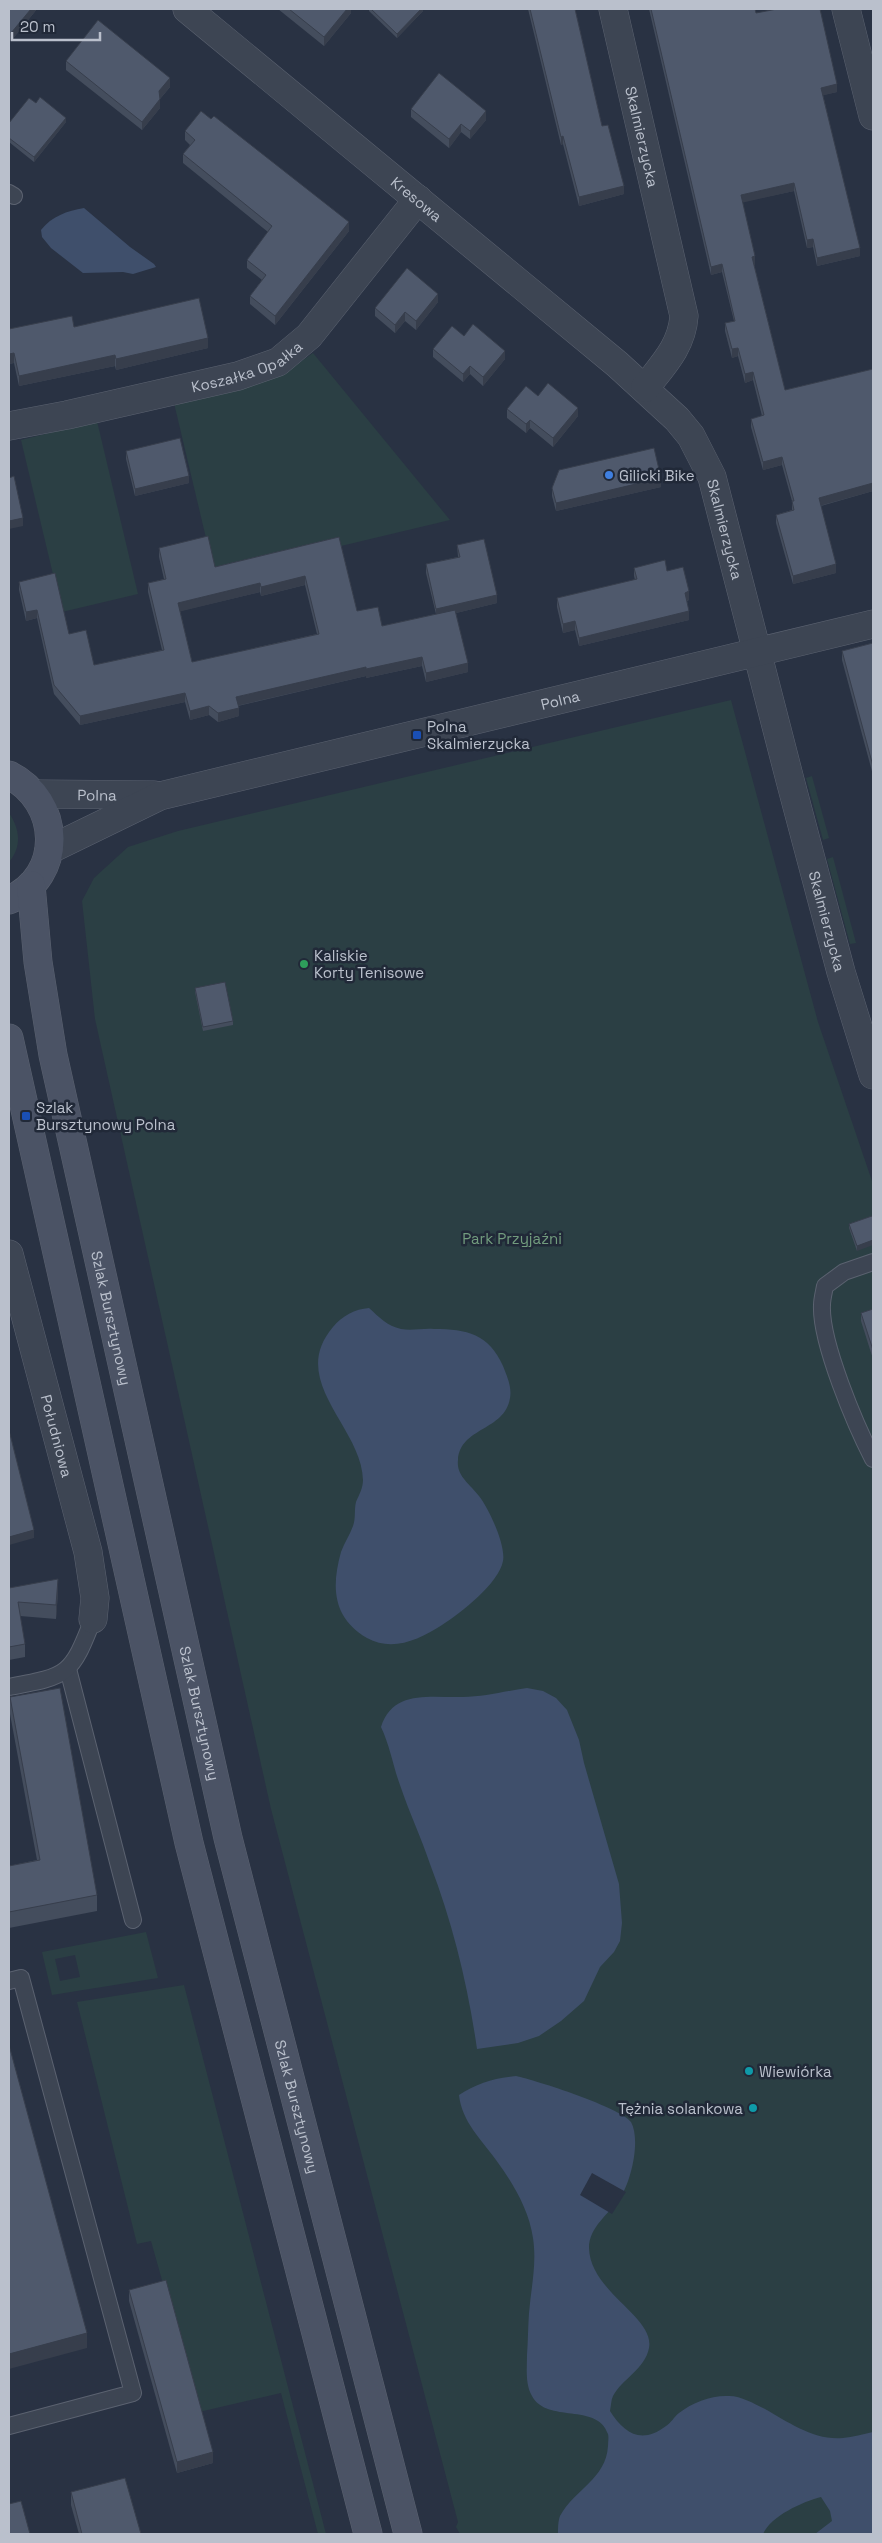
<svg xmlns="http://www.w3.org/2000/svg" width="882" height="2543" viewBox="0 0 882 2543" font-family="'Space Grotesk',sans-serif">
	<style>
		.green { fill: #2b3f44; fill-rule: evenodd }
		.water { fill: #3f4f6b }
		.pier { fill: #293243 }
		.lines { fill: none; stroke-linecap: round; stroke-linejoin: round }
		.service-casing { stroke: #5b6270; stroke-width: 18 }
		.minor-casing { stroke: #5b6270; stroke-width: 29 }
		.tertiary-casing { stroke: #5b6270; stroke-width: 29 }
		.secondary-casing { stroke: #5b6270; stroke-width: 29 }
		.service { stroke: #3d4553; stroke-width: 16 }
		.minor { stroke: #3d4553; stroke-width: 28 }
		.tertiary { stroke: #3d4553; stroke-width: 28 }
		.secondary { stroke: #4b5365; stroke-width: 28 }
		.wall { fill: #444d5d; fill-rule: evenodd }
		.shaded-wall { fill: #373e4c }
		.building { fill: #4f596c; stroke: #373e4c; fill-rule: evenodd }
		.shop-dot { fill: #3f7fe0; stroke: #212938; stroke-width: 2 }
		.transit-dot { fill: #1a4fb4; stroke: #212938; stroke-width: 2 }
		.leisure-dot { fill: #2e9e5b; stroke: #212938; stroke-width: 2 }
		.culture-dot { fill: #0f9aa8; stroke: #212938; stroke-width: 2 }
		.labels { text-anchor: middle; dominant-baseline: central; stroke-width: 5; stroke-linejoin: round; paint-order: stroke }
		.street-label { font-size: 15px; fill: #bac0cc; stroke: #212938 }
		.poi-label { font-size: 15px; fill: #bac0cc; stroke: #212938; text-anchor: start }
		.park-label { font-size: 15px; fill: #729c7e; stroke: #212938 }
	</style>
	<rect width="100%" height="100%" fill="#293243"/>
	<g class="green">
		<polygon points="313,353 450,520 215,576 174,403 269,380 286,372"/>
		<polygon points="97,421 138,594 62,612 21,440"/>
		<polygon points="731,700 818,1022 873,1184 873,2534 460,2534 456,2527 458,2522 271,1809 95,1019 82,901 94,878 128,847 178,831"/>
		<polygon points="812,776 829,838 823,840 806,778"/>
		<path d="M9 813C20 829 22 847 9 862Z"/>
		<polygon points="833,857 856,943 850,944 827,859"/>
		<path d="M146 1932 158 1978 52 1995 42 1952ZM75 1955 80 1977 60 1981 55 1959Z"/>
		<polygon points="184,1985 326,2534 318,2534 281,2393 199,2412 151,2241 137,2244 77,2002"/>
	</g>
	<g class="water">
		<path d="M84 208 130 247 154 264 156 267 133 274 123 272 83 273 51 248 42 237 41 230C52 216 67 211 84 208Z"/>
		<path d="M369 1308C379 1317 387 1326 401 1329 412 1331 423 1328 434 1329 467 1329 489 1334 503 1366 507 1376 512 1387 510 1398 505 1431 460 1427 458 1460 456 1476 470 1484 479 1496 489 1509 506 1545 503 1561 499 1583 461 1613 442 1625 419 1640 392 1652 367 1638 333 1618 331 1588 341 1552 344 1543 350 1535 353 1526 356 1518 354 1510 356 1502 359 1495 363 1488 363 1480 362 1427 287 1381 333 1327 342 1316 355 1309 369 1308Z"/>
		<path d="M527 1688 543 1691 556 1698 567 1710 579 1740 584 1763 619 1884 622 1923 620 1941 614 1952 600 1967 584 2001 561 2021 539 2036 518 2043 477 2049C468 1986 453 1924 430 1864 421 1837 409 1812 400 1785 393 1766 390 1746 381 1727 393 1689 431 1698 463 1697 484 1697 506 1691 527 1688Z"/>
		<path d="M516 2076C535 2080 622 2108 631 2122 641 2140 631 2182 620 2198 609 2214 589 2227 589 2248 590 2292 655 2317 649 2348 645 2369 622 2379 613 2396 611 2400 611 2406 610 2411 624 2433 641 2445 666 2426 671 2423 674 2417 679 2413 693 2402 712 2395 729 2396 742 2396 754 2404 765 2409 788 2422 815 2441 843 2438 853 2437 863 2434 873 2432V2534H815L832 2521 830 2511 821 2497C802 2502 771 2516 763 2534H558C558 2529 558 2521 560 2516 575 2489 606 2479 608 2446 608 2442 609 2438 608 2434 597 2402 547 2424 532 2396 525 2384 527 2368 527 2355 528 2341 528 2327 529 2313 531 2288 537 2264 533 2238 529 2210 513 2183 496 2160 481 2139 462 2122 459 2095 477 2083 494 2078 516 2076Z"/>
	</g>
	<polygon class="pier" points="592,2173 626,2192 612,2214 580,2195"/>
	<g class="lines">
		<defs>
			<g id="service">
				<polyline points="9,193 14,196"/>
				<path d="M873 1262 844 1272 825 1286C824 1292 822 1299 822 1305 820 1342 856 1426 873 1459"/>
				<polyline points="68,1669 133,1920"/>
				<path d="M9 1687C68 1676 71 1676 93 1619"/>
				<polyline points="9,1981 21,1978 133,2393 9,2426"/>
			</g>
			<g id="minor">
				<path id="s1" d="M187 9 617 364 677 419 691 436 712 477 790 780 841 972 873 1075"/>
				<path id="s2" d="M613 9 684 316C682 346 663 365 645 388"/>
				<polyline points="846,9 873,116"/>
				<path id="s3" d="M9 426 67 415 238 376 278 362 309 336 418 199"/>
				<path id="s4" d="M9 1254 88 1552 95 1598 93 1619"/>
			</g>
			<g id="tertiary">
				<path id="s5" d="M35 794 154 795"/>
				<path id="s6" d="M49 850 160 796 873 624"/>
			</g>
			<g id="secondary">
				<path d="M9 775C61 801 65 876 9 900"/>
				<path id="s7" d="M31 885 38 962 53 1055 228 1838 408 2534"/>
				<polyline points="9,1038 189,1843 368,2534"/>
			</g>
		</defs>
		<use href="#service" class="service-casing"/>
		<use href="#minor" class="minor-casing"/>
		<use href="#tertiary" class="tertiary-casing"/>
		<use href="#secondary" class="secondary-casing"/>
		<use href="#service" class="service"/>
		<use href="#minor" class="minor"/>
		<use href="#tertiary" class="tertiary"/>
		<use href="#secondary" class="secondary"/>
	</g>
	<g class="wall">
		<polygon points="9,9 37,9 11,41 9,39"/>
		<polygon points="278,9 351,9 351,13 324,46"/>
		<polygon points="369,9 423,9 423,11 397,38 369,11"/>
		<polygon points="528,9 575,9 602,126 624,194 579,206 563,144 561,145"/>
		<polygon points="649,9 755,9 756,13 837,92 823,95 860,256 817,266 813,247 807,248 794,191 742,202 755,265 754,265 785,390 873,369 873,491 821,506 836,573 793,584 776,523 776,515 792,510 792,501 782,465 763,470 751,427 751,419 762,416 753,380 745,383 738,356 732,358 725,331 725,323 734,321 722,272 711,275"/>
		<polygon points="66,61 170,87 160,99 160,108 142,130 66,70"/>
		<polygon points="36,103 66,122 34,162 9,142 9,123"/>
		<polygon points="411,109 486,120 470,139 461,132 449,148 411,117"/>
		<polygon points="185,131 349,231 275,325 250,304 250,296 262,280 247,268 247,260 268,232 183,163 183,154 190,145 185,140"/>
		<polygon points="438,302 416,330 405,321 395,333 375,316 375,308"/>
		<polygon points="74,327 208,348 116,370 115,366 19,386 14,363 9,364 9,328 9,329"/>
		<polygon points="464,336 505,359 483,386 470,374 463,382 433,357 433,349"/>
		<polygon points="538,396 578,416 553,447 530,428 526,433 507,418 507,409"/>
		<polygon points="126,451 189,483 135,496 126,459"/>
		<polygon points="661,487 556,511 552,496 552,488"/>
		<path d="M339 537 357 611 382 626 436 614 426 573V564L458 557 457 545 497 603 456 613 468 672 426 682 422 666 366 678V676L238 706 239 716 218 722 209 715 190 720 185 702 80 725 54 694 37 618 26 621 19 590V582L69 634 94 665 162 650 148 592V583L164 579 159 557V548L215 567ZM305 585 317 634 192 662 180 611 260 592 261 596Z"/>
		<polygon points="634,568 667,571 689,600 687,601 689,620 579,646 575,630 563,633 557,607 557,598 635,580 634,576"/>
		<polygon points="873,643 873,775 842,660 842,651"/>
		<polygon points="195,988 233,1021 233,1025 203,1031 195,992"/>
		<polygon points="872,1216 857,1251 849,1228 849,1224"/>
		<polygon points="873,1309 873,1359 861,1321 861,1313"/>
		<polygon points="9,1588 58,1592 56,1619 20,1616 25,1644 25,1657 9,1660"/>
		<polygon points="10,1697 97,1895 97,1911 9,1928 9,1866 37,1860 10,1714"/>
		<polygon points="129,2290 213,2463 177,2473 129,2301"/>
		<polygon points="71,2492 141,2534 79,2534 71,2505"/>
	</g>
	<g class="shaded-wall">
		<polygon points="31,9 37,9 11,41 11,33"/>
		<polygon points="347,9 351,9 351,13 324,46 324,37"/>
		<polygon points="421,9 423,9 423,11 397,38 397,34"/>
		<polygon points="170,78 170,87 159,100 159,91"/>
		<polygon points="837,84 837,92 821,96 821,88"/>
		<polygon points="160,99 160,108 142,130 142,122"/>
		<polygon points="486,111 486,120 470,139 470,131"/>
		<polygon points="66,118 66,122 34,162 34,157"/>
		<polygon points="461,124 461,132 449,148 449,139"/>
		<polygon points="563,136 563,144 561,145 561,137"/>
		<polygon points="794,183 794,191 741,203 741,195"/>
		<polygon points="624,186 624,194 579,206 579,197"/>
		<polygon points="349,222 349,231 275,325 275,316"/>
		<polygon points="813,239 813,247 807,248 807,240"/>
		<polygon points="860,248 860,256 817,266 817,258"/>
		<polygon points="755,256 755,265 752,265 752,257"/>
		<polygon points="722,264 722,272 711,275 711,267"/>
		<polygon points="438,294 438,302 416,330 416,321"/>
		<polygon points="405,312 405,321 395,333 395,325"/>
		<polygon points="208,338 208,348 116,370 116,359"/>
		<polygon points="738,348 738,356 732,358 732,349"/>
		<polygon points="505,351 505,359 483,386 483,377"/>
		<polygon points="14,353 14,363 9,364 9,354"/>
		<polygon points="115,355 115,366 19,386 19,376"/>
		<polygon points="470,366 470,374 463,382 463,374"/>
		<polygon points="753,372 753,380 745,383 745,374"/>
		<polygon points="578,408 578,416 553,447 553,438"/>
		<polygon points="530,420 530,428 526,433 526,424"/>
		<polygon points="782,457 782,465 763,470 763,462"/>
		<polygon points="189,476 189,483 135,496 135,489"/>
		<polygon points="661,478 661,487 556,511 556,503"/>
		<polygon points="873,483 873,491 819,506 819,498"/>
		<polygon points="23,518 23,526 9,529 9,521"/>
		<polygon points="836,564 836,573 793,584 793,576"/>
		<polygon points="305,576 305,585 261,596 261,587"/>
		<polygon points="260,583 260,592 178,612 178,603"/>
		<polygon points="689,591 689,600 685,601 685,593"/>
		<polygon points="497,595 497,603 436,618 436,609"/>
		<polygon points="37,610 37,618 26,621 26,612"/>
		<polygon points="689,611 689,620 579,646 579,638"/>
		<polygon points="575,621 575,630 563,633 563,624"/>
		<polygon points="422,657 422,666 366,678 366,669"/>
		<polygon points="468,663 468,672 426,682 426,673"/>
		<polygon points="366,667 366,676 236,706 236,697"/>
		<polygon points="185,693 185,702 80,725 80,716"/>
		<polygon points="209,706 209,715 190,720 190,711"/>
		<polygon points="239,708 239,716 218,722 218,713"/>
		<polygon points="873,1240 873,1245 857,1251 857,1246"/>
		<polygon points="34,1530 34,1538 9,1545 9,1537"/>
		<polygon points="58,1579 58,1592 56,1619 56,1605"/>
		<polygon points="87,2333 87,2348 9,2369 9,2354"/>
		<polygon points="213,2452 213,2463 177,2473 177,2462"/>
	</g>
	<g class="building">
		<polygon points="9,9 31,9 11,33 9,31"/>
		<polygon points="289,9 347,9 324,37"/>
		<polygon points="371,9 421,9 397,34"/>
		<polygon points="530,9 575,9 602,126 608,125 624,186 579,197 563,136 561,137"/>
		<polygon points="651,9 755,9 756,13 777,9 820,9 837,84 821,88 860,248 817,258 813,239 807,240 794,183 741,195 755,256 752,257 785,390 873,369 873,483 819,498 836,564 793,576 776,515 794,510 792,501 794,501 782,457 763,462 751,419 764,415 753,372 745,374 738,348 732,349 725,323 735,321 722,264 711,267"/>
		<polygon points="98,20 170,78 159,91 160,99 142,122 66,61"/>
		<polygon points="439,73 486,111 470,131 461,124 449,139 411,109"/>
		<polygon points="40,97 66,118 34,157 9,138 9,123 29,98 36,103"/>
		<polygon points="201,111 211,119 214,116 349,222 275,316 250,296 266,275 247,260 272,226 183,154 195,140 185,131"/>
		<polygon points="407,268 438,294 416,321 405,312 395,325 375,308"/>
		<polygon points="199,298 208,338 116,359 115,355 19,376 14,353 9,354 9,328 9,329 72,316 74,327"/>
		<polygon points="473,324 505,351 483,377 470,366 463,374 433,349 452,326 464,336"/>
		<polygon points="548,383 578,408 553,438 530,420 526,424 507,409 526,386 538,396"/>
		<polygon points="180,438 189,476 135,489 126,451"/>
		<polygon points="654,448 661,478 556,503 552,488 559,470"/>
		<polygon points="14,476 23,518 9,521 9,478"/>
		<path d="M208 536 215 567 339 537 357 611 378 607 382 626 455 610 468 663 426 673 422 657 366 669V667L236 697 239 708 218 713 209 706 190 711 185 693 80 716 54 685 37 610 26 612 19 582 55 573 69 634 86 630 94 665 164 650 148 583 166 579 159 548ZM305 576 319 634 192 662 178 603 260 583 261 587Z"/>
		<polygon points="484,539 497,595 436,609 426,564 460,557 457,545"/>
		<polygon points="665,560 667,571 683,567 689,591 685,593 689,611 579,638 575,621 563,624 557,598 637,579 634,568"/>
		<polygon points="873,643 873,766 842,651"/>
		<polygon points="225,982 233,1021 203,1027 195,988"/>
		<polygon points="872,1216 873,1219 873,1240 857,1246 849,1224"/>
		<polygon points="873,1309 873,1350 861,1313"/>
		<polygon points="9,1430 34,1530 9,1537"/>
		<polygon points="58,1579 56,1605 18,1602 25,1644 9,1647 9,1588"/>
		<polygon points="60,1688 97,1895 9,1912 9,1866 40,1860 10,1697"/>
		<polygon points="9,2045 87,2333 9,2354"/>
		<polygon points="166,2280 213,2452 177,2462 129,2290"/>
		<polygon points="125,2478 141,2534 82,2534 71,2492"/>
		<polygon points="21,2501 30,2534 9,2534 9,2504"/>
	</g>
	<circle class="shop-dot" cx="609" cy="475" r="5"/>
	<g class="transit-dot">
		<rect x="412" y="730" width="10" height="10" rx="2.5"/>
		<rect x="21" y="1111" width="10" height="10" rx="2.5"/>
	</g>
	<circle class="leisure-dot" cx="304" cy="964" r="5"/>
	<g class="culture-dot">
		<circle cx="749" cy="2071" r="5"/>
		<circle cx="753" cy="2108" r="5"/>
	</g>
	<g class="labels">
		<g class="street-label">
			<text stroke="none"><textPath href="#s2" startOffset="131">Skalmierzycka</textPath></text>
			<text stroke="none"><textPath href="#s1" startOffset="298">Kresowa</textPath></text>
			<text stroke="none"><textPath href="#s3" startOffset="246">Koszałka Opałka</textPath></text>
			<text stroke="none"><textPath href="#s1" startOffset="761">Skalmierzycka</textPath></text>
			<text stroke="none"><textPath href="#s6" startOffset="535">Polna</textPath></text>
			<text stroke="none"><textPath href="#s5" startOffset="62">Polna</textPath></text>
			<text stroke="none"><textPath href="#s1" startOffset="1166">Skalmierzycka</textPath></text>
			<text stroke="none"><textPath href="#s7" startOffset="441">Szlak Bursztynowy</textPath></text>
			<text stroke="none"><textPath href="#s4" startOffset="188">Południowa</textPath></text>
			<text stroke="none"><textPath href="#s7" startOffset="846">Szlak Bursztynowy</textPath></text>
			<text stroke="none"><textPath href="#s7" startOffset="1251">Szlak Bursztynowy</textPath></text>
		</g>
		<g class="poi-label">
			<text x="619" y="475">Gilicki Bike</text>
			<text x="427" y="726">Polna<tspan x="427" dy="17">Skalmierzycka</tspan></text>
			<text x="314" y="955">Kaliskie<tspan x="314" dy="17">Korty Tenisowe</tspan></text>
			<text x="36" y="1107">Szlak<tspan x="36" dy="17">Bursztynowy Polna</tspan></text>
			<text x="759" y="2071">Wiewiórka</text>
			<text x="743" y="2108" text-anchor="end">Tężnia solankowa</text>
		</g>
		<g class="park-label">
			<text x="512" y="1238">Park Przyjaźni</text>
		</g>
	</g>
	<rect width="882" height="2543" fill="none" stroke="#bac0cc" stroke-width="20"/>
	<path d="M12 32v8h88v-8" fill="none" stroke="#bac0cc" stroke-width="2.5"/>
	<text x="20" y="32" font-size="15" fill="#bac0cc" stroke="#212938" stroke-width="4" paint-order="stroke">20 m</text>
</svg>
